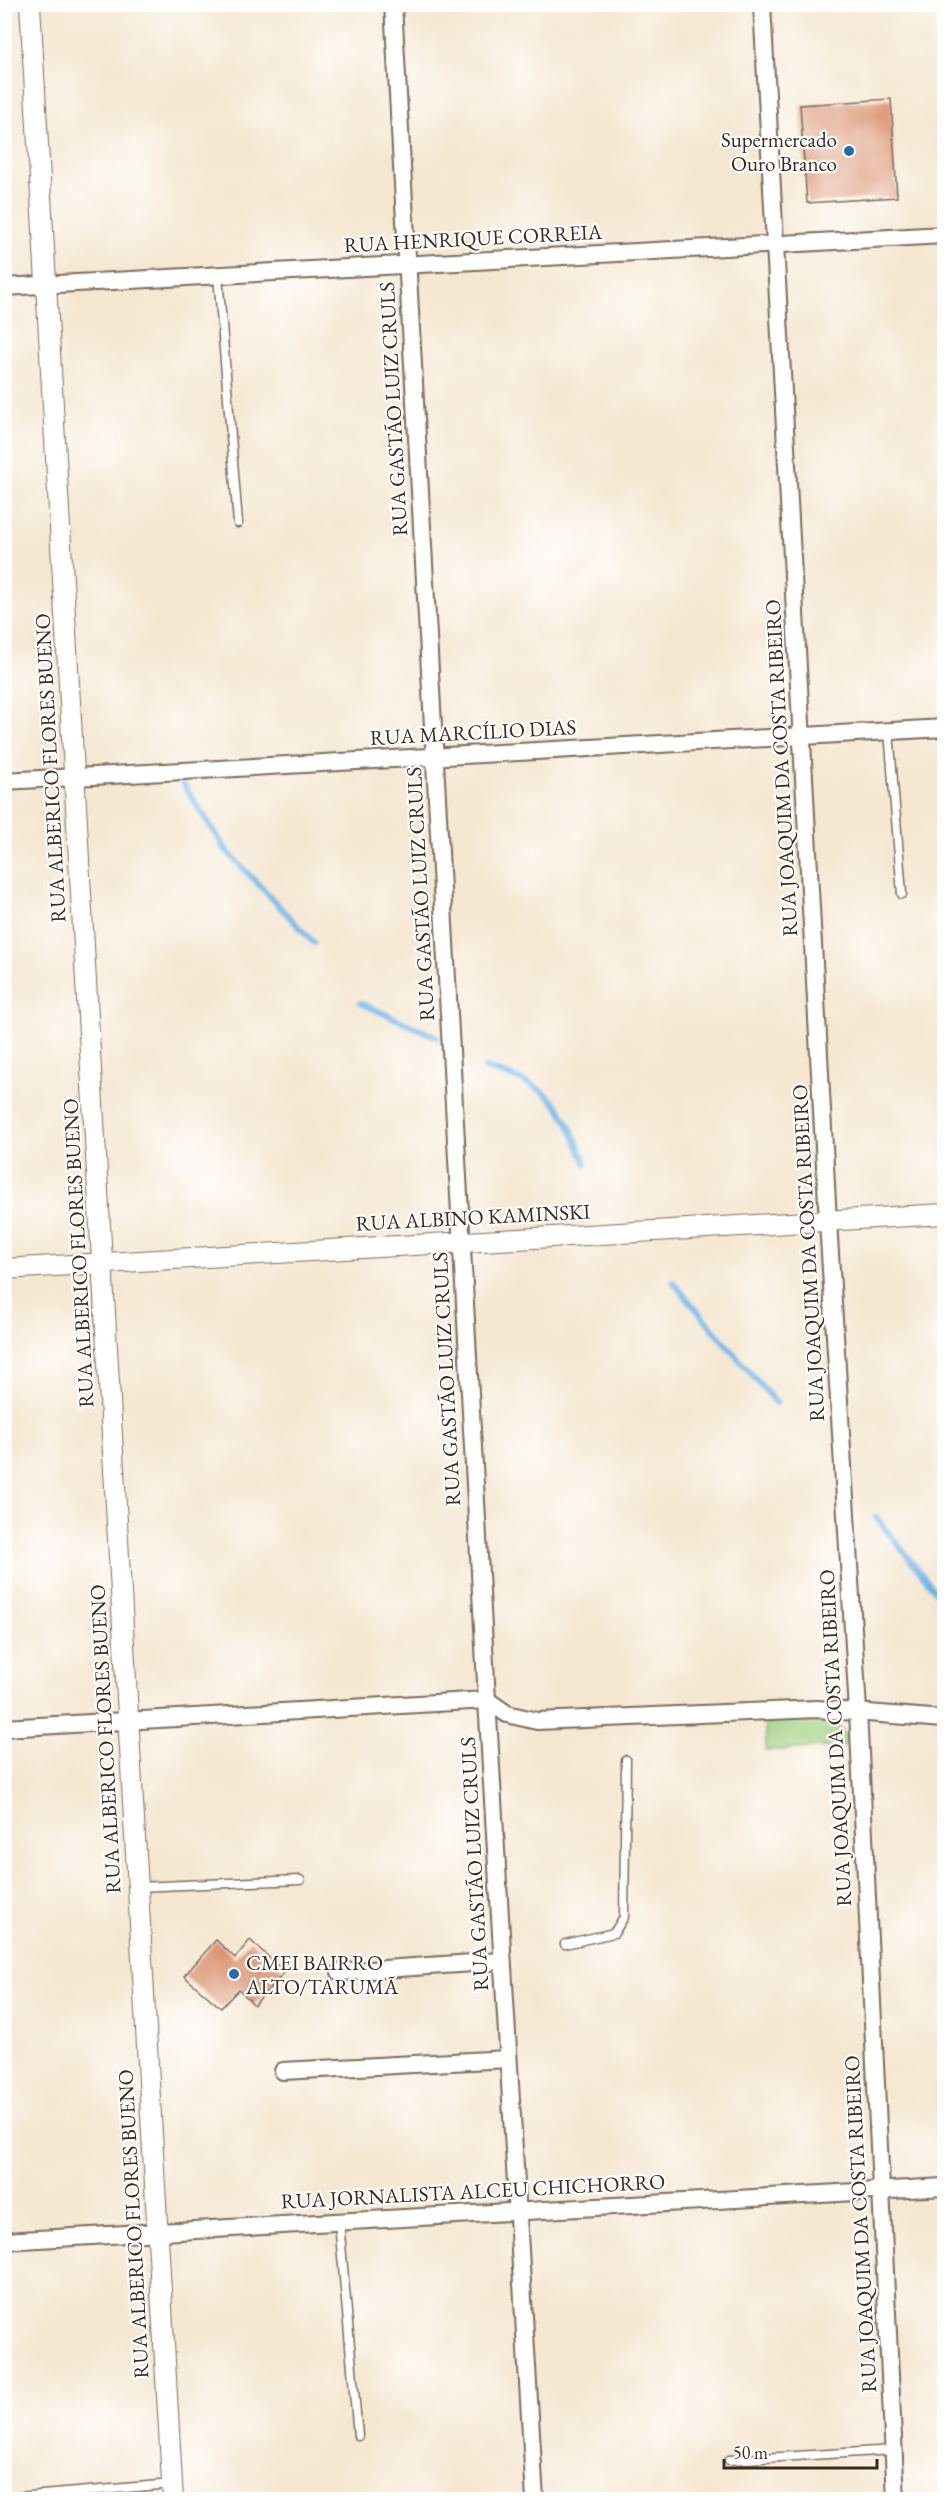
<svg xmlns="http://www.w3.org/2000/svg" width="949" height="2504" viewBox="0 0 949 2504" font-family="'EB Garamond',serif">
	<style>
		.green { fill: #9ecd7b; stroke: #6c7c4c; stroke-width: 1.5 }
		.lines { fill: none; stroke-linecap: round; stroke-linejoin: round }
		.stream { stroke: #70b5e6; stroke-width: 6 }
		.building { fill: #db9370 }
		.service-casing { stroke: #7c6c5c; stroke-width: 11 }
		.minor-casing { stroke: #7c6c5c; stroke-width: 20 }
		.tertiary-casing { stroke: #7c6c5c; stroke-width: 22 }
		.service { stroke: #fff; stroke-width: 8 }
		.minor { stroke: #fff; stroke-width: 16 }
		.tertiary { stroke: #fff; stroke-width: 20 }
		.poi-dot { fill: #1f6fb2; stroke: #fff; stroke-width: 2 }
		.labels { text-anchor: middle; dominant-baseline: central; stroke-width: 4.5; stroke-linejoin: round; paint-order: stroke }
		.poi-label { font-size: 21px; fill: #3b2a1e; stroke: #fff; text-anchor: end }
		.street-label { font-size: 21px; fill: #3b2a1e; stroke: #fff }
	</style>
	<rect width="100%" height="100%" fill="#fff"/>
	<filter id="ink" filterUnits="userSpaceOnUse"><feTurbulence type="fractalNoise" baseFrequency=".0167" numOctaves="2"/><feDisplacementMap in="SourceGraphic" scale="12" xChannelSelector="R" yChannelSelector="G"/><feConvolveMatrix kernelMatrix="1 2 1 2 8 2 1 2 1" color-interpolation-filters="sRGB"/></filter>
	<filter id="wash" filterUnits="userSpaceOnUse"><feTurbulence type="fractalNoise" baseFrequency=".008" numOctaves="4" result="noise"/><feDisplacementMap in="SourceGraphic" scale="24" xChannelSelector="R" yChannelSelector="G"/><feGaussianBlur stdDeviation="1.35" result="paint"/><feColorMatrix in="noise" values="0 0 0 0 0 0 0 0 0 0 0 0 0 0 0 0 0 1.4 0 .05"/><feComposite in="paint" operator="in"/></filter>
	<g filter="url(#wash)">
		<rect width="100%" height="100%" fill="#f5e7d0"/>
		<path class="green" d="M819 1718C836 1721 843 1728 849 1743L830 1752 827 1747 766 1751 765 1721Z"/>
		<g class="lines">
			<g class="stream">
				<polyline points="183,784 226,850 314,943"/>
				<polyline points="360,1003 437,1037"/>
				<path d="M485 1068C553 1088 561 1100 586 1165"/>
				<polyline points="673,1282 776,1403"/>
				<polyline points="876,1517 944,1602"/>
			</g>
		</g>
		<g id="blocks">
			<g class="building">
				<polygon points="891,99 897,197 807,203 800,105"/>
				<polygon points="216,1940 235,1958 250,1940 285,1972 254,2005 239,1989 221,2008 184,1976"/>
			</g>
		</g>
	</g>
	<g filter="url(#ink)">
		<use href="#blocks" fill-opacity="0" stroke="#7c6c5c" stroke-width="1.5"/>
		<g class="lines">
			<defs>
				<g id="service">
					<polyline points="218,275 238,523"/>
					<polyline points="889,731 902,894"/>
					<polyline points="138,1887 300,1880"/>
					<polyline points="565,1944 614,1933 624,1917 626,1760"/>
					<polyline points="339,2222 358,2436"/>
					<polyline points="729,2460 894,2450"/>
					<polyline points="18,2497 172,2484"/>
				</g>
				<g id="minor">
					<polyline points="393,4 487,1700 535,2500"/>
					<polyline points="762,4 828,1221 858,1711 896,2500"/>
					<polyline points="4,287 944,235"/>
					<polyline points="4,781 944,728"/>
					<polyline points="4,1728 487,1700 507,1714 537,1721 817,1709 944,1719"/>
					<polyline points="340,1972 502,1961"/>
					<polyline points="283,2071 508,2059"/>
					<polyline points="4,2241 944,2187"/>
				</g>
				<g id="tertiary">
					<polyline points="30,4 173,2500"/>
					<polyline points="4,1269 944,1214"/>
				</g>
			</defs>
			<use href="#service" class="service-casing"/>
			<use href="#minor" class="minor-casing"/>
			<use href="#tertiary" class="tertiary-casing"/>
			<use href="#service" class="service"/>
			<use href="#minor" class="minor"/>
			<use href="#tertiary" class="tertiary"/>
		</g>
	</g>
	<g class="poi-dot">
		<circle cx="849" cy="151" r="6"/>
		<circle cx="234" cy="1974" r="6"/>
	</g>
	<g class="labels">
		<g class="poi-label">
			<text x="837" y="139">Supermercado<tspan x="837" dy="24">Ouro Branco</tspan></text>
			<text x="246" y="1962" text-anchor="start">CMEI BAIRRO<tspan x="246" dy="24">ALTO/TARUMÃ</tspan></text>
		</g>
		<g class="street-label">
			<text transform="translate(473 238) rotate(-3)">RUA HENRIQUE CORREIA</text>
			<text transform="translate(393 409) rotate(-93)">RUA GASTÃO LUIZ CRULS</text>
			<text transform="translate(473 732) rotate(-3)">RUA MARCÍLIO DIAS</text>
			<text transform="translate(50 768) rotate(-93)">RUA ALBERICO FLORES BUENO</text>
			<text transform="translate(781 768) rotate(-93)">RUA JOAQUIM DA COSTA RIBEIRO</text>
			<text transform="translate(420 894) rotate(-93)">RUA GASTÃO LUIZ CRULS</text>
			<text transform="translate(473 1217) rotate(-3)">RUA ALBINO KAMINSKI</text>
			<text transform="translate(78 1253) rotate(-93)">RUA ALBERICO FLORES BUENO</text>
			<text transform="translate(808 1253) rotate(-93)">RUA JOAQUIM DA COSTA RIBEIRO</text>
			<text transform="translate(446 1379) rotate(-93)">RUA GASTÃO LUIZ CRULS</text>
			<text transform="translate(835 1738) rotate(-93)">RUA JOAQUIM DA COSTA RIBEIRO</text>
			<text transform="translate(105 1739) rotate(-93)">RUA ALBERICO FLORES BUENO</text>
			<text transform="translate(474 1864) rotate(-93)">RUA GASTÃO LUIZ CRULS</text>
			<text transform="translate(473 2191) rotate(-3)">RUA JORNALISTA ALCEU CHICHORRO</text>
			<text transform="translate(133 2224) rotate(-93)">RUA ALBERICO FLORES BUENO</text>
			<text transform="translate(860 2224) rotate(-93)">RUA JOAQUIM DA COSTA RIBEIRO</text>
		</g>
	</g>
	<rect width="949" height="2504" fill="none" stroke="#fff" stroke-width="24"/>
	<path d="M724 2459v9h153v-9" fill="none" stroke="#3b2a1e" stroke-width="3"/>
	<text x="733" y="2459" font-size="18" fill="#3b2a1e" stroke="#ffffff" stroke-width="4.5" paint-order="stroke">50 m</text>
</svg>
